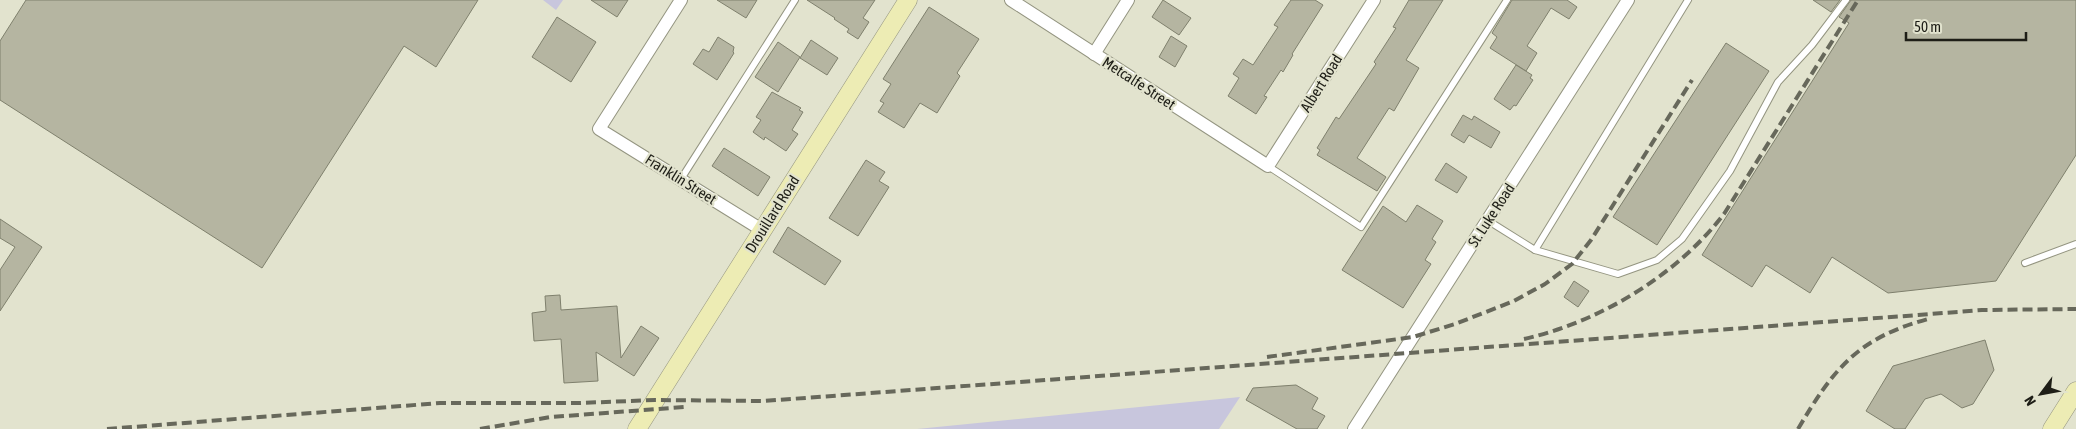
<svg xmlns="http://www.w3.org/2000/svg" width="2076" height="429" viewBox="0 0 2076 429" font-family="'Asap Condensed',sans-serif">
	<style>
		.green { fill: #c8c6dd }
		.building { fill: #b5b5a1; stroke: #7f806d }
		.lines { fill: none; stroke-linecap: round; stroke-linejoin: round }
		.lane-casing { stroke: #949581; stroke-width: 8 }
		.street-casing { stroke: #949581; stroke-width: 14 }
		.secondary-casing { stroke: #949581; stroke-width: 19 }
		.lane { stroke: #fff; stroke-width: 6 }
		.street { stroke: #fff; stroke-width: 12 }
		.secondary { stroke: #edecb4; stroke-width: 18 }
		.rail { stroke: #67685b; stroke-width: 4; stroke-dasharray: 10 5; stroke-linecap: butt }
		.labels { text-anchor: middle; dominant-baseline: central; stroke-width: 4.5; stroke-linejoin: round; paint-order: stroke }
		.street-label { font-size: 15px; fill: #1e1e17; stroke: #e2e3ce }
	</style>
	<rect width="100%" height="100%" fill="#e2e3ce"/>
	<g class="green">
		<polygon points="543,0 563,0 556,10"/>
		<polygon points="1240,397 1219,429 917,429"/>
	</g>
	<g class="building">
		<polygon points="26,0 478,0 436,67 404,46 262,268 0,100 0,41"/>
		<polygon points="591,0 628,0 617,17"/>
		<polygon points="717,0 757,0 746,18"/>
		<polygon points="807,0 875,0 863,18 869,22 858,39 847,32 849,29 834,19 835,18"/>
		<polygon points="1163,0 1191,18 1179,35 1152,17"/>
		<polygon points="1291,0 1315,0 1323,5 1292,54 1293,55 1283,72 1281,70 1264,96 1267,97 1256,114 1228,96 1239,78 1233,74 1243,59 1253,65 1278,27 1274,25"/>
		<polygon points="1409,0 1443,0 1406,60 1419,68 1394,111 1389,108 1357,158 1386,177 1377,191 1317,155 1320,150 1317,148 1336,117 1339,119 1376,64 1374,62 1396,28 1393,27"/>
		<polygon points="1512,0 1567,0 1577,7 1569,19 1551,8 1527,46 1537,53 1526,71 1490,48 1497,37 1492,33"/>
		<polygon points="1813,0 1840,0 1831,12"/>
		<polygon points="1851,0 2076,0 2076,155 1996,281 1888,293 1832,257 1810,293 1766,265 1752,287 1702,255 1849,23 1839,17"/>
		<polygon points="929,7 979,39 957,73 960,76 937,113 920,103 904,128 878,112 884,103 880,101 891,84 883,79"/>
		<polygon points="557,17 596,42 571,82 532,57"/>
		<polygon points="1171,36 1187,46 1175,67 1159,57"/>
		<polygon points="718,37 734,47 733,52 734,53 717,80 693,64 703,49 709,52"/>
		<polygon points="811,40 838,58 827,75 800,58"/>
		<polygon points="778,42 800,57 778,92 755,77"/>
		<polygon points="1726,43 1769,71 1657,245 1613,217"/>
		<polygon points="1516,65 1532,75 1530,78 1533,80 1516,106 1514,105 1510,110 1494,99"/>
		<polygon points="772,92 801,108 799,110 803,112 792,130 798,134 786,151 765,137 764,140 753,132 761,120 756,117"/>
		<polygon points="1463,115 1472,120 1474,116 1500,132 1491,148 1469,135 1464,143 1451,135"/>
		<polygon points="724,148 770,177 758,196 712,166"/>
		<polygon points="866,160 885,172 879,181 889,187 858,236 829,218"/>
		<polygon points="1446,163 1467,177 1457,193 1435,180"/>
		<polygon points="1417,205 1443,221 1432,239 1436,242 1425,260 1431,264 1403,308 1342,270 1383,206 1406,222"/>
		<polygon points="0,219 42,247 0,311 0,270 15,247 0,238"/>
		<polygon points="788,227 841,261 825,285 773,252"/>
		<polygon points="1574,281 1589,291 1578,307 1564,297"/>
		<polygon points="560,295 561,310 617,306 621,358 641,326 659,338 634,376 596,352 598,381 564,383 561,339 534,341 532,313 546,311 545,296"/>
		<polygon points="1985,340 1994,370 1973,404 1962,408 1941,394 1925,399 1905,429 1895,429 1866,411 1893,366"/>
		<polygon points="1296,385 1318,398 1312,409 1325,416 1317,429 1297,429 1246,400 1253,388"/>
	</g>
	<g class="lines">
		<defs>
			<g id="lane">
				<polyline points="1268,166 1361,227 1507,0"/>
				<polyline points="681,179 795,0"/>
				<polyline points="1487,220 1535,250 1618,274 1657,260 1682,239 1730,171 1778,82 1812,45 1846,0"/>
				<polyline points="1535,250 1688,0"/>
				<polyline points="2025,263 2076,244"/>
			</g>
			<g id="street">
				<polyline points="681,0 599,129 762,230"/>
				<polyline points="1011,0 1268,166 1374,0"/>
				<polyline points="1094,54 1128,0"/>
				<polyline points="1354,429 1628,0"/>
			</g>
			<g id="secondary">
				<polyline points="637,429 908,0"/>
				<polyline points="2052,429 2076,391"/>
			</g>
		</defs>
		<use href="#lane" class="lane-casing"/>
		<use href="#street" class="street-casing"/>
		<use href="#secondary" class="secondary-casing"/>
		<use href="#lane" class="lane"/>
		<use href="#street" class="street"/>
		<use href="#secondary" class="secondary"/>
		<g class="rail">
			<path d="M1524 339C1600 322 1677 275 1724 214L1858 0"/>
			<polyline points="1267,357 1413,337 1455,324 1514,301 1545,284 1572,264 1591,240 1692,80"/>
			<polyline points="107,429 440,403 579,403 655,400 764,401 1918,315 1982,310 2076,309"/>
			<polyline points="480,429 551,417 684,407"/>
			<path d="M1798 429C1834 368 1858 338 1928 319"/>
		</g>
	</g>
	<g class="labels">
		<g class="street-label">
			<text transform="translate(1139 83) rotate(33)">Metcalfe Street</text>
			<text transform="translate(1321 83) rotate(-58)">Albert Road</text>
			<text transform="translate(681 179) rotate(32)">Franklin Street</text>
			<text transform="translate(772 214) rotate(-58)">Drouillard Road</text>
			<text transform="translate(1491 215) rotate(-57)">St. Luke Road</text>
		</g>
	</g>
	<g transform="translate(2041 394) rotate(238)" stroke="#e2e3ce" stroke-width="4" paint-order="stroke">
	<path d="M0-4L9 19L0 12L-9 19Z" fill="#1e1e17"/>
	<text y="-8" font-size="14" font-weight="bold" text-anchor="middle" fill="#1e1e17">N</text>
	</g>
	<path d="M1906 32v8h120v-8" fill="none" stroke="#1e1e17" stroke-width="2.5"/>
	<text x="1914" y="32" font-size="15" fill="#1e1e17" stroke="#e2e3ce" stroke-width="4" paint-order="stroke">50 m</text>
</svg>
